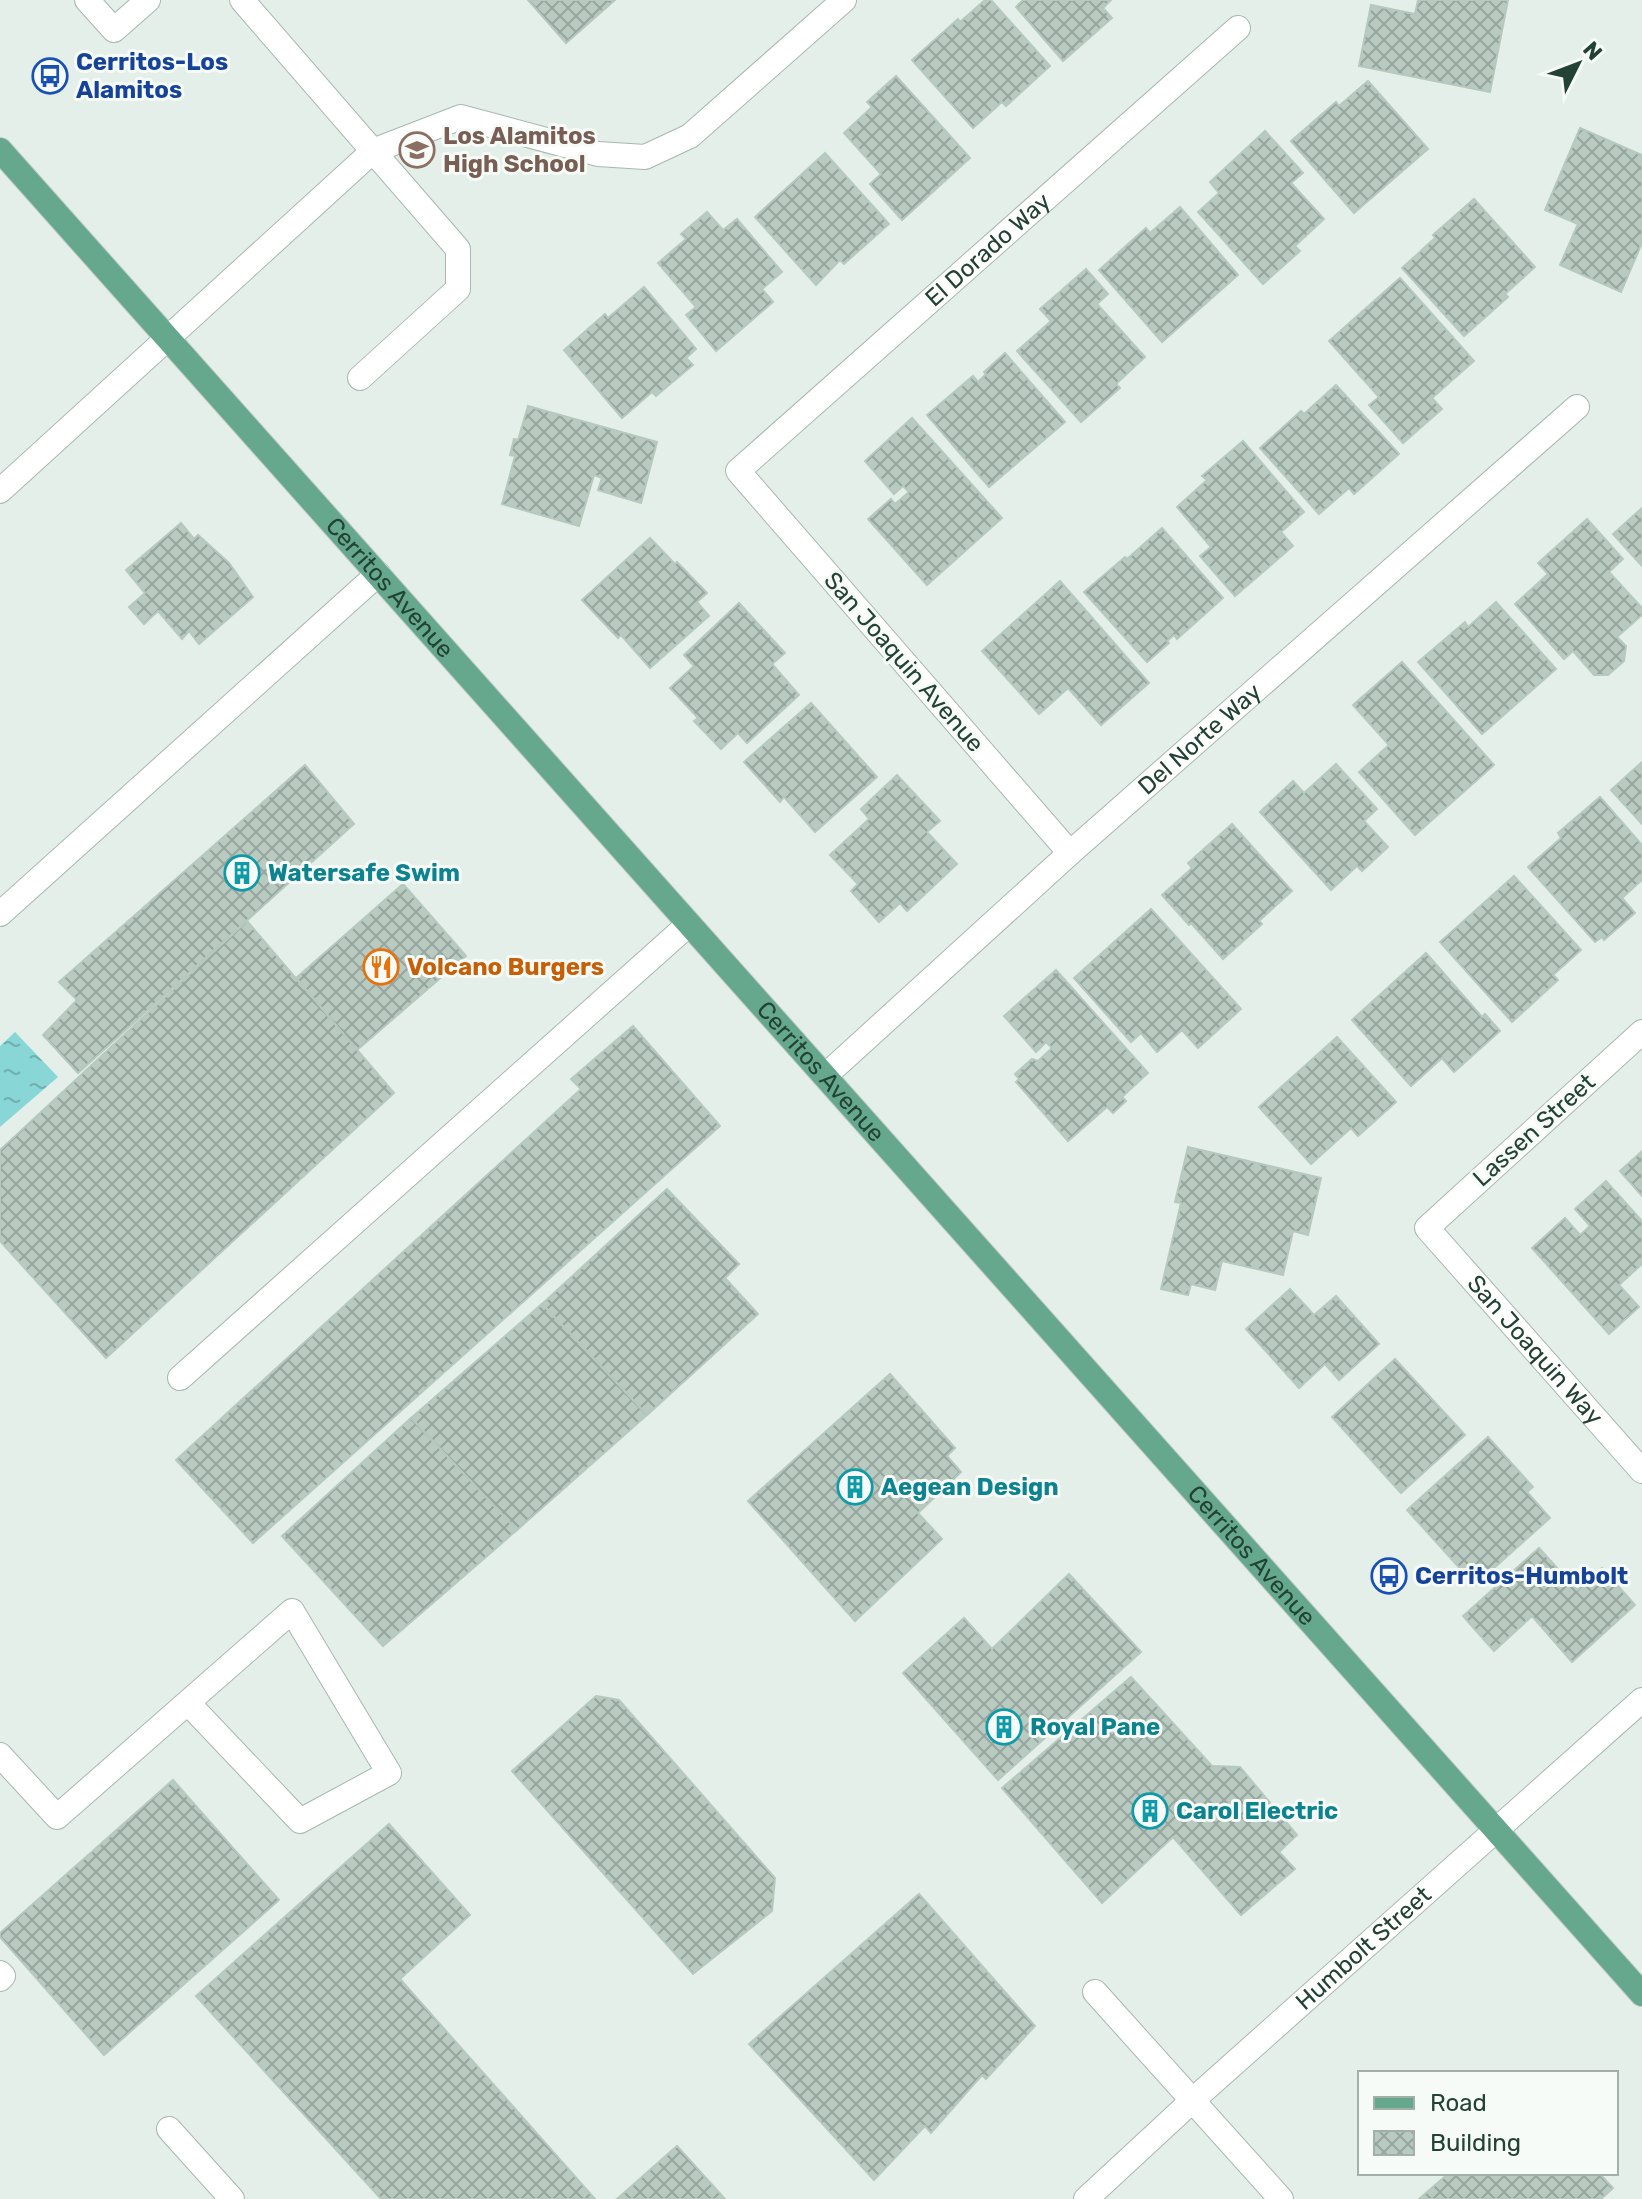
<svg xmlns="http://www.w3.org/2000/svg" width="1642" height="2199" viewBox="0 0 1642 2199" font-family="Rubik,sans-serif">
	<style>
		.water { fill: url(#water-ripples) }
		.building { fill: url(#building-cross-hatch); stroke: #b6c9bf; stroke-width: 2 }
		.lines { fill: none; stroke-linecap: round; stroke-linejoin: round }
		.minor-casing { stroke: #a6b8af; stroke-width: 26 }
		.major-casing { stroke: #c1cac6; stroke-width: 26 }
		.minor { stroke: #fff; stroke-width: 24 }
		.major { stroke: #66a88e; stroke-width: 24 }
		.labels { text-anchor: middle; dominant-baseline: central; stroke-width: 6; stroke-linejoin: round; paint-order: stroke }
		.transit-label { font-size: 24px; font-weight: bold; fill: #164399; stroke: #f6fbf7; text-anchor: start }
		.education-label { font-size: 24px; font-weight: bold; fill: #785e54; stroke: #f6fbf7; text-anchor: start }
		.street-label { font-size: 24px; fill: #224235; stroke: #f6fbf7 }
		.culture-label { font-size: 24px; font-weight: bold; fill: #0d838f; stroke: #f6fbf7; text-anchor: start }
		.food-label { font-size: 24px; font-weight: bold; fill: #c56008; stroke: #f6fbf7; text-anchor: start }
	</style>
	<defs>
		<pattern id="water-ripples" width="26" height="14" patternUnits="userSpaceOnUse" patternTransform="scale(2)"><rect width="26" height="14" fill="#89d6d7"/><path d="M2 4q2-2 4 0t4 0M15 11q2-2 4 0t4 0" fill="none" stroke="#70afaf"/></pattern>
		<pattern id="building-cross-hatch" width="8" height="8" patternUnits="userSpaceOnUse" patternTransform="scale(2)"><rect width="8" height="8" fill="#b9cac1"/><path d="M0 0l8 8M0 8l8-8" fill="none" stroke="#96a69e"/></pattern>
	</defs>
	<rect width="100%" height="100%" fill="#e4efe9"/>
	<polygon class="water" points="15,1032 58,1077 0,1127 0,1046"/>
	<g class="building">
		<polygon points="528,0 615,0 566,43"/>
		<polygon points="985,0 991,0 1050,66 1006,106 1002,102 973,128 912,60 958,19 960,22"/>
		<polygon points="1023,0 1111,0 1103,8 1112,18 1063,61 1016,7"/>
		<polygon points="1418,0 1508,0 1490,92 1359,66 1371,5 1415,14"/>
		<polygon points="896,76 970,158 902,220 870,184 881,174 844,133 872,107 867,102"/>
		<polygon points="1368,81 1428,149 1354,213 1291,141 1336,102 1339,106"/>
		<polygon points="1580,128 1642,155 1642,243 1621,292 1560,265 1578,224 1545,210"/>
		<polygon points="1265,131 1303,173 1291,183 1324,219 1295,246 1300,251 1263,284 1198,212 1219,193 1210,182"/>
		<polygon points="825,153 889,224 844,264 840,260 816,285 755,217"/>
		<polygon points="1474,199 1535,267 1505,294 1508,297 1464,336 1402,268 1435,238 1433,235"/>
		<polygon points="1180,207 1238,275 1162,342 1099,270 1146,228 1150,233"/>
		<polygon points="707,212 723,230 737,219 782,272 762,289 773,302 716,351 686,315 696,307 658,263 686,239 681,234"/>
		<polygon points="1086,269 1108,294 1097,304 1145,357 1116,384 1120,388 1081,422 1017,351 1051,321 1040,309"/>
		<polygon points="1400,278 1474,361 1432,398 1442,409 1403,443 1369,405 1379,397 1329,341"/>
		<polygon points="644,287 696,349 686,358 693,365 656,396 652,392 622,418 564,350 605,314 608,318"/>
		<polygon points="1005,353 1065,422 989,487 927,415 973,376 978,382 986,374 984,372"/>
		<polygon points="1336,385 1399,454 1354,494 1349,488 1319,514 1260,448 1301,411 1304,414"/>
		<polygon points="528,406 657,442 641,503 598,490 602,478 594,475 579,526 502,504 515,456 510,455 514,439 518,440"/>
		<polygon points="912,418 1002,518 927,585 868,519 891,499 895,504 909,492 903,486 894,494 865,461"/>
		<polygon points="1243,441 1304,512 1281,532 1293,546 1235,596 1200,556 1211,547 1177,507 1207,480 1202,476"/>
		<polygon points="1642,508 1642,566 1613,534"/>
		<polygon points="1587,519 1623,559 1609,572 1642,608 1642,615 1617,637 1626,646 1624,661 1608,675 1594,675 1573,651 1564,659 1515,604 1548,574 1538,563"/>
		<polygon points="181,523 194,539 198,535 229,563 253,597 199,644 189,631 182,639 158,611 144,624 129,607 145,593 126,570"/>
		<polygon points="1162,528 1223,598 1177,639 1174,635 1167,641 1169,643 1147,662 1084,592 1125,557 1127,559"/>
		<polygon points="650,538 675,564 677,562 707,593 697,602 709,616 650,668 621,635 618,638 582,600"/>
		<polygon points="1060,581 1149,683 1101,725 1068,688 1039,714 982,651"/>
		<polygon points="1496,602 1556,669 1482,734 1418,662 1465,622 1468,627"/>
		<polygon points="739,603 785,653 772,664 799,695 747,743 738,733 721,749 694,721 698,718 670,688 694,666 684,655"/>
		<polygon points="1402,662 1494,765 1415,835 1359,772 1389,745 1353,705"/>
		<polygon points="811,703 877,777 815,832 784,797 780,802 744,762"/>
		<polygon points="1642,762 1642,824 1611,790"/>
		<polygon points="1336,764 1377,809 1364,821 1388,847 1362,871 1357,866 1331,890 1260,812 1293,781 1304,793"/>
		<polygon points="305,765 354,824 78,1073 43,1035 77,1000 59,982"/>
		<polygon points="897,775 940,821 927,832 957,864 907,911 900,903 879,922 851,891 858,884 830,855 869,819 861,809"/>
		<polygon points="1600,797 1642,845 1642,880 1622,898 1635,913 1604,940 1602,937 1595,942 1528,867 1561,838 1558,833"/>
		<polygon points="1232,824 1292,891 1259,921 1262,924 1223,959 1191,923 1189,925 1162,895 1192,868 1188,863"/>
		<polygon points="1514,876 1581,950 1553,975 1558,980 1512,1022 1440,942"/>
		<polygon points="403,884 466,956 357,1050 296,978"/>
		<polygon points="1151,909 1241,1009 1198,1048 1182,1030 1157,1052 1141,1033 1131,1042 1074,978"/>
		<polygon points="247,921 394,1093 106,1358 0,1241 0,1150"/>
		<polygon points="1426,953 1482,1017 1485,1014 1500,1031 1454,1072 1442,1058 1411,1086 1352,1020"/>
		<polygon points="1056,970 1148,1073 1122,1097 1126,1101 1113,1113 1107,1107 1068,1141 1016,1082 1019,1079 1015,1074 1032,1059 1038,1061 1052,1048 1046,1042 1036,1052 1004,1016"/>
		<polygon points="633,1026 720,1126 253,1543 176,1460 581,1089 571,1079"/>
		<polygon points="1337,1037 1396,1102 1358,1136 1351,1128 1311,1164 1259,1107"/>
		<polygon points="1188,1147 1321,1178 1308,1235 1293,1231 1283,1275 1222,1261 1215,1290 1191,1284 1188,1295 1161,1289 1181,1203 1175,1202"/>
		<polygon points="1642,1151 1642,1196 1620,1171"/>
		<polygon points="1606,1181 1642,1221 1642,1264 1619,1285 1639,1307 1609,1334 1532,1248 1565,1218 1580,1235 1590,1226 1575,1209"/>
		<polygon points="667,1189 739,1264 725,1278 758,1314 647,1415 542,1304"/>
		<polygon points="1290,1289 1314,1315 1336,1296 1379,1344 1339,1380 1325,1364 1299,1388 1246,1329"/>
		<polygon points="542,1304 647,1415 517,1530 411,1418"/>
		<polygon points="1395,1359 1465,1435 1401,1493 1332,1417"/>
		<polygon points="890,1374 955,1448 947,1456 961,1472 918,1513 942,1539 855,1621 748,1501"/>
		<polygon points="411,1418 517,1530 383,1646 282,1536"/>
		<polygon points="1488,1437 1533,1487 1527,1492 1550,1518 1475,1585 1407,1510"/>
		<polygon points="1539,1548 1577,1590 1602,1568 1635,1605 1572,1662 1532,1616 1494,1651 1463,1616"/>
		<polygon points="1069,1574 1141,1652 998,1780 903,1673 964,1618 992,1649"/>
		<polygon points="1131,1677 1212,1766 1240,1767 1297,1835 1279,1852 1295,1869 1241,1915 1173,1837 1102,1903 1002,1788"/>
		<polygon points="596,1696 619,1700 775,1878 772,1911 693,1974 512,1771"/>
		<polygon points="173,1780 279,1900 104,2055 0,1937 0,1933"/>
		<polygon points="389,1824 470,1915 400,1979 595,2199 381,2199 196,1996"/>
		<polygon points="919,1894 1035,2026 986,2079 982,2075 931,2133 925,2126 874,2180 749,2044"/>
		<polygon points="677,2146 725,2199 617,2199"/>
		<polygon points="1449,2173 1599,2173 1613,2188 1601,2199 1419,2199"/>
	</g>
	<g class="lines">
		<defs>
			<g id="minor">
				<polyline points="87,0 114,30 148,0"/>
				<polyline points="242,0 458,249 458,289 360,378"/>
				<polyline points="0,491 373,151 461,117 598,154 645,157 690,136 844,0"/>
				<path id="s1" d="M1070 853 738 471 1238 28"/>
				<polyline points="0,914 378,574"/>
				<path id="s2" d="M1642 1032 1427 1228 1642 1471"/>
				<path id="s3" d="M825 1076 1070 853 1577 407"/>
				<polyline points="180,1378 689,924"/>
				<polyline points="0,1755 57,1817 292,1611 389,1773 300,1821 188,1703"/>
				<polyline points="0,1973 3,1976 0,1979"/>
				<polyline points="1095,1992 1281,2199"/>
				<polyline points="169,2129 232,2199"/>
				<path id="s4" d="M1086 2199 1193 2100 1642 1700"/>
			</g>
			<g id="major">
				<path id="s5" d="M0 150 1642 1994"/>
			</g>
		</defs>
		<use href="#minor" class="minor-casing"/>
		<use href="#major" class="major-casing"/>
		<use href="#minor" class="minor"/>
		<use href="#major" class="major"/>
	</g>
	<defs>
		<symbol id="bus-ring" viewBox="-11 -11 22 22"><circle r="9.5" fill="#f6fbf7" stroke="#1a4fb4" stroke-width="1.5"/><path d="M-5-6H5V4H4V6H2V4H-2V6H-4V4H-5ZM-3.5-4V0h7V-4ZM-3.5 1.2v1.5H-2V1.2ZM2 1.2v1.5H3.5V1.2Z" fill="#1a4fb4"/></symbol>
		<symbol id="school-ring" viewBox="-11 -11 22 22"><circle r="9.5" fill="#f6fbf7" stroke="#8d6e63" stroke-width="1.5"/><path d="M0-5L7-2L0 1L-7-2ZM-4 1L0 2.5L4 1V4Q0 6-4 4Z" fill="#8d6e63"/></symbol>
		<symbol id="building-ring" viewBox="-11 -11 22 22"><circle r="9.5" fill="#f6fbf7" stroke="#0f9aa8" stroke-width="1.5"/><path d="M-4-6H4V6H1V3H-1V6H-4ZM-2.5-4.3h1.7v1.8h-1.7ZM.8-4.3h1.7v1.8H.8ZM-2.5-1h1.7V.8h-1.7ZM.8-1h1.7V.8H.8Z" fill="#0f9aa8"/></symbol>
		<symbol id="restaurant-ring" viewBox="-11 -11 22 22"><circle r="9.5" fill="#f6fbf7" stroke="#e8710a" stroke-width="1.5"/><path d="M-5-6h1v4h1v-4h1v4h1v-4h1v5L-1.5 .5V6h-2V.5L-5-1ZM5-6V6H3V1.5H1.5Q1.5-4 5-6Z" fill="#e8710a"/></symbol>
	</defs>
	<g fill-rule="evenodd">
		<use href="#bus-ring" x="30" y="56" width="40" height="40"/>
		<use href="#school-ring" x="397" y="130" width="40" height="40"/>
		<use href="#building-ring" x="222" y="853" width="40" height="40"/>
		<use href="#restaurant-ring" x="361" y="947" width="40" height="40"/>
		<use href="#building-ring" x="835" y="1467" width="40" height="40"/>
		<use href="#bus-ring" x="1369" y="1556" width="40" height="40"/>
		<use href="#building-ring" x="984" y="1707" width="40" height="40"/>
		<use href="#building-ring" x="1130" y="1791" width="40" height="40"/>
	</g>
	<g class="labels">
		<g class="transit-label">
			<text x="76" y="62">Cerritos-Los<tspan x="76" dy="28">Alamitos</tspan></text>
			<text x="1415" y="1576">Cerritos-Humbolt</text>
		</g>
		<g class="education-label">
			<text x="443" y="136">Los Alamitos<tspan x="443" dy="28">High School</tspan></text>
		</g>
		<g class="street-label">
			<text stroke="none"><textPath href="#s1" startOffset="840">El Dorado Way</textPath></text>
			<text stroke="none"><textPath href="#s5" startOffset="586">Cerritos Avenue</textPath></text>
			<text transform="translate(904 662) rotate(49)">San Joaquin Avenue</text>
			<text stroke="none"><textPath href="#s3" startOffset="504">Del Norte Way</textPath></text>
			<text stroke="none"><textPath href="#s5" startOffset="1234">Cerritos Avenue</textPath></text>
			<text transform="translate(1534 1130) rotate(-42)">Lassen Street</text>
			<text stroke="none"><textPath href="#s2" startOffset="454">San Joaquin Way</textPath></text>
			<text stroke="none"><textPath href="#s5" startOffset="1882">Cerritos Avenue</textPath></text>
			<text stroke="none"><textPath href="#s4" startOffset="374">Humbolt Street</textPath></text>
		</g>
		<g class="culture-label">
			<text x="268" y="873">Watersafe Swim</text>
			<text x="881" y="1487">Aegean Design</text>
			<text x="1030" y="1727">Royal Pane</text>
			<text x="1176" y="1811">Carol Electric</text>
		</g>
		<g class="food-label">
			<text x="407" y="967">Volcano Burgers</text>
		</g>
	</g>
	<rect x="1358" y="2071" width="260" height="104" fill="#f6fbf7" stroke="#a1b1a9" stroke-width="2"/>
	<rect x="1374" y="2097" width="40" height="12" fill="#66a88e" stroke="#a1b1a9" stroke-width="2"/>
	<text x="1430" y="2111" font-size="24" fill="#224235">Road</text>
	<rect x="1374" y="2131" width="40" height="24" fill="url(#building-cross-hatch)" stroke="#a1b1a9" stroke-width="2"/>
	<text x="1430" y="2151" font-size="24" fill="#224235">Building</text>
	<g transform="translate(1578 64) rotate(48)" stroke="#f6fbf7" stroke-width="6" paint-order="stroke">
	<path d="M0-6L14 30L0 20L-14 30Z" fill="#224235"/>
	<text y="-12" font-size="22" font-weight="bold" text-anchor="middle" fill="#224235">N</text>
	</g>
</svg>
